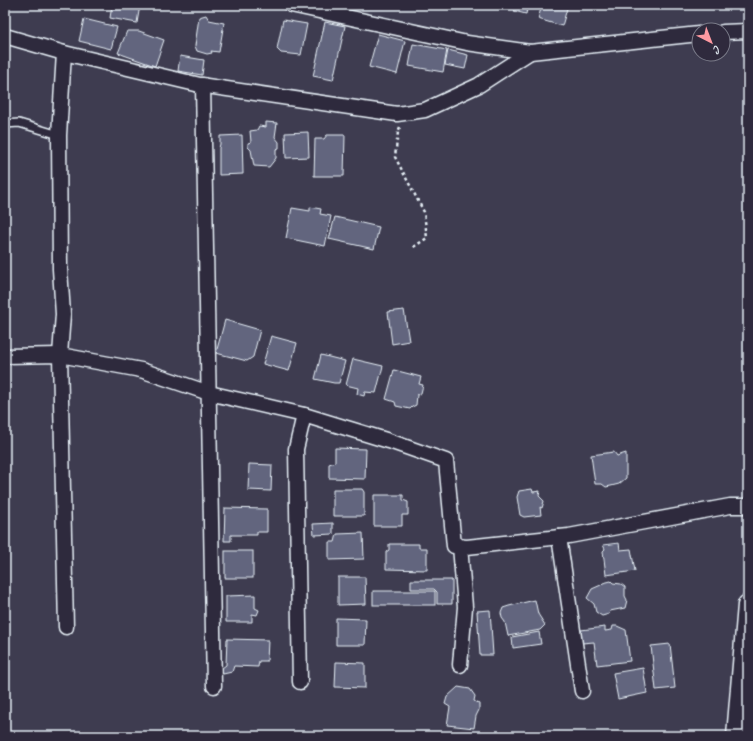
<svg xmlns="http://www.w3.org/2000/svg" width="753" height="741" viewBox="0 0 753 741" font-family="Caveat,sans-serif">
	<style>
		.building { fill: #62657e; stroke: #e8f1f8 }
		.lines { fill: none; stroke-linecap: round; stroke-linejoin: round }
		.service-casing { stroke: #e8f1f8; stroke-width: 10 }
		.minor-casing { stroke: #e8f1f8; stroke-width: 17 }
		.secondary-casing { stroke: #e8f1f8; stroke-width: 23 }
		.path { stroke: #e8f1f8; stroke-width: 2.5; stroke-dasharray: 3 3; stroke-linecap: butt }
		.service { stroke: #2f2a3d; stroke-width: 7 }
		.minor { stroke: #2f2a3d; stroke-width: 14 }
		.secondary { stroke: #2f2a3d; stroke-width: 20 }
	</style>
	<rect width="100%" height="100%" fill="#3e3c50"/>
	<filter id="ink" filterUnits="userSpaceOnUse"><feTurbulence type="fractalNoise" baseFrequency=".025" numOctaves="2"/><feDisplacementMap in="SourceGraphic" scale="8" xChannelSelector="R" yChannelSelector="G"/><feConvolveMatrix kernelMatrix="1 2 1 2 8 2 1 2 1" color-interpolation-filters="sRGB"/></filter>
	<g filter="url(#ink)">
		<g class="building">
			<polygon points="112,5 140,5 137,23 110,18"/>
			<polygon points="511,5 528,5 526,14 514,11 518,7"/>
			<polygon points="542,5 568,5 562,26 538,19"/>
			<polygon points="206,15 209,20 224,23 219,52 211,51 212,53 207,54 197,51 195,46 199,17"/>
			<polygon points="84,19 117,27 111,49 79,41"/>
			<polygon points="283,20 307,24 301,55 281,53 277,49"/>
			<polygon points="325,22 345,26 333,80 313,76"/>
			<polygon points="127,31 139,31 164,40 155,66 118,53"/>
			<polygon points="378,34 405,41 397,74 369,67"/>
			<polygon points="413,44 447,50 443,72 409,66"/>
			<polygon points="448,50 468,55 465,69 445,65"/>
			<polygon points="180,56 204,60 202,75 178,71"/>
			<polygon points="266,122 277,123 275,137 279,142 279,148 276,149 276,158 269,167 254,166 251,150 248,147 248,143 251,142 250,131 257,130 259,126 266,127"/>
			<polygon points="308,132 309,157 286,158 285,133"/>
			<polygon points="242,135 243,174 219,175 219,148 220,144 220,136"/>
			<polygon points="327,135 345,135 344,176 314,176 315,139 324,139"/>
			<polygon points="310,207 321,209 320,214 331,216 325,246 286,238 292,208 310,211"/>
			<polygon points="335,217 379,227 374,249 329,239"/>
			<polygon points="404,310 409,341 392,344 388,312"/>
			<polygon points="225,320 260,330 253,357 247,361 216,353"/>
			<polygon points="271,336 297,343 289,371 263,364"/>
			<polygon points="321,355 345,361 339,383 334,383 315,379"/>
			<polygon points="353,359 383,366 376,393 365,392 364,396 357,394 358,388 346,385"/>
			<polygon points="394,370 421,377 419,384 423,385 421,393 417,395 416,405 412,407 410,409 396,406 395,402 386,399"/>
			<polygon points="335,448 366,449 365,479 329,478 329,464 335,462"/>
			<polygon points="614,452 617,456 626,453 626,478 619,484 611,486 606,487 602,484 595,484 591,455"/>
			<polygon points="249,464 272,465 271,491 248,490"/>
			<polygon points="333,489 362,489 364,492 364,516 333,516"/>
			<polygon points="532,489 533,492 540,491 539,496 544,501 542,508 540,507 541,515 524,517 520,515 517,497 519,491"/>
			<polygon points="374,495 403,495 403,500 408,502 408,515 402,515 402,526 374,526"/>
			<polygon points="225,508 267,509 267,532 257,532 257,535 231,535 231,541 224,541"/>
			<polygon points="333,523 333,534 314,535 313,524"/>
			<polygon points="363,533 364,559 329,560 329,542 335,542 337,534"/>
			<polygon points="619,543 620,550 631,549 635,571 606,575 603,551 605,549 603,545"/>
			<polygon points="389,544 419,544 419,548 427,548 427,570 386,569 386,552 389,550"/>
			<rect x="225" y="551" width="28" height="27"/>
			<polygon points="338,577 365,577 366,604 338,605"/>
			<polygon points="411,580 452,580 452,604 437,604 437,592 434,589 411,589"/>
			<polygon points="611,581 613,583 621,584 625,587 625,596 627,600 625,608 610,611 609,614 602,616 596,612 594,604 587,598 592,589 601,585 603,583"/>
			<rect x="373" y="591" width="62" height="14"/>
			<polygon points="255,595 255,608 259,610 257,615 252,614 252,622 226,622 226,596"/>
			<polygon points="535,600 538,614 545,625 540,630 508,636 505,622 502,618 501,613 503,608 509,606"/>
			<polygon points="490,610 493,655 480,655 477,611"/>
			<polygon points="336,618 366,619 365,645 336,645"/>
			<polygon points="613,626 617,626 626,630 630,661 597,665 594,642 582,643 581,630 605,627 605,631 612,630"/>
			<polygon points="539,632 541,644 513,648 512,637"/>
			<polygon points="227,639 268,640 267,661 259,661 258,667 234,666 232,672 223,674 222,668 226,665"/>
			<polygon points="670,644 675,688 656,690 651,646"/>
			<polygon points="336,662 365,663 365,688 335,687"/>
			<polygon points="643,668 647,693 618,699 613,673"/>
			<polygon points="458,687 470,689 475,696 474,701 479,704 479,710 476,716 474,728 447,725 450,707 445,704 447,697"/>
			<polygon points="144,733 170,736 144,736"/>
		</g>
		<g class="lines">
			<defs>
				<polyline id="service" points="5,124 19,123 59,135"/>
				<g id="minor">
					<polyline points="291,5 467,43 530,52 699,34"/>
					<polyline points="723,32 748,31"/>
					<polyline points="5,36 64,53 200,85 397,114 425,110 479,85 530,52"/>
					<polyline points="64,53 59,135 60,269 63,314 60,355 66,627"/>
					<polyline points="203,85 214,686"/>
					<polyline points="5,356 60,355 141,370 209,393 304,415"/>
					<polyline points="559,537 582,691"/>
					<polyline points="460,665 465,607 460,546"/>
					<polyline points="300,682 296,449 304,415 389,441 446,461 454,546 467,547 569,536 730,506 748,506"/>
				</g>
				<polyline id="secondary" points="737,736 748,605"/>
			</defs>
			<use href="#service" class="service-casing"/>
			<use href="#minor" class="minor-casing"/>
			<use href="#secondary" class="secondary-casing"/>
			<polyline class="path" points="400,127 398,132 395,157 424,212 427,238 412,248"/>
			<use href="#service" class="service"/>
			<use href="#minor" class="minor"/>
			<use href="#secondary" class="secondary"/>
		</g>
	</g>
	<rect width="753" height="741" fill="none" stroke="#2f2a3d" stroke-width="20"/>
	<rect x="10" y="10" width="733" height="721" fill="none" stroke="#e8f1f8" stroke-width="1.5" filter="url(#ink)"/>
	<g transform="translate(711 42) rotate(138)"><circle r="19" fill="#2f2a3d" stroke="#797a88"/>
	<path d="M0-3L7 15L0 10L-7 15Z" fill="#ff9aa2"/>
	<text y="-6" font-size="11" font-weight="bold" text-anchor="middle" fill="#e8f1f8">С</text>
	</g>
</svg>
